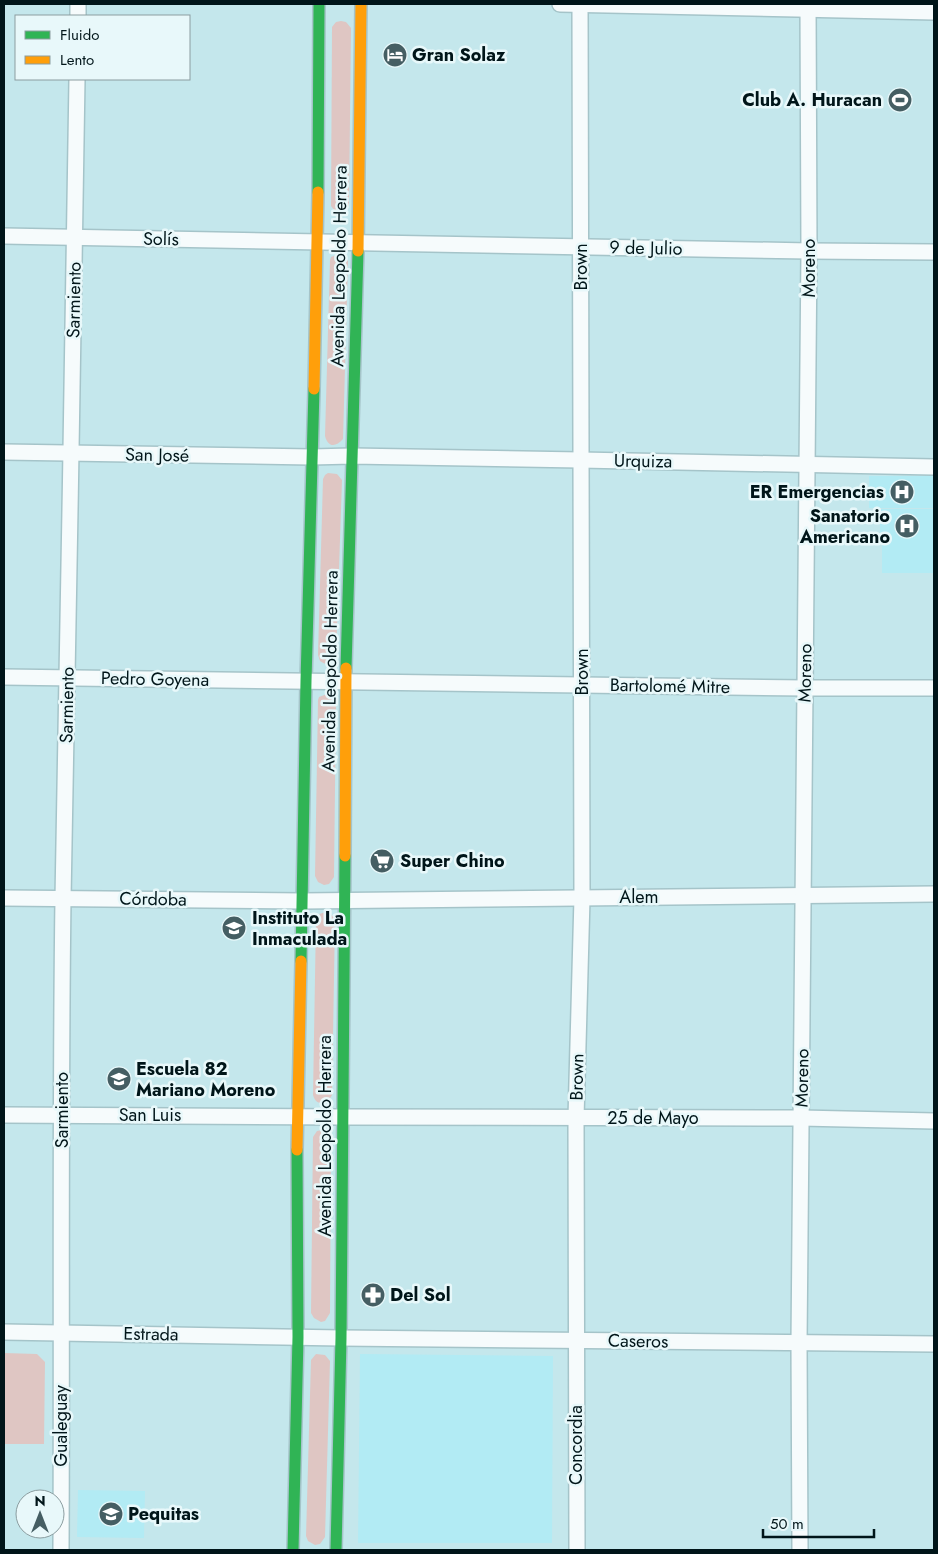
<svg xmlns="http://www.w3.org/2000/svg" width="938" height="1554" viewBox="0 0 938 1554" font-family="Jost,sans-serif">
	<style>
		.built { fill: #b2ebf4 }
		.green { fill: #dfc6c3 }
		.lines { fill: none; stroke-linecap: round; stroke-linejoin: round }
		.street-casing { stroke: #a5c4c9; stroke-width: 18 }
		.fast-casing { stroke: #a5c4c9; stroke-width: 14 }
		.slow-casing { stroke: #a5c4c9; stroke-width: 14 }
		.street { stroke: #f6fbfc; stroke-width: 15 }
		.fast { stroke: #30b455; stroke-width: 11 }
		.slow { stroke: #ff9f0a; stroke-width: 11 }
		.labels { text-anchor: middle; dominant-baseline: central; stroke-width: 5; stroke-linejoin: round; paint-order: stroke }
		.poi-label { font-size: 18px; font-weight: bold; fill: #001519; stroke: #e8f8fa; text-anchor: start }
		.street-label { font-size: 18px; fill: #001519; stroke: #e8f8fa }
	</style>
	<rect width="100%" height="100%" fill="#c4e7ec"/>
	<g class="built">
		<rect x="869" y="476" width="65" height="32"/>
		<polygon points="880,509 934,509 934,573 882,573 882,544 880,543"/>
		<polygon points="360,1354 553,1356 552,1543 358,1543"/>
		<polygon points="78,1490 145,1491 144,1538 77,1537"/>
	</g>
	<g class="green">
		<path d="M341 21 346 22 351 28 349 206C343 213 337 215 331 206L332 27 336 22Z"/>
		<path d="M339 254 344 255 348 261 343 439C336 447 328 448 325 436L330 260 331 257Z"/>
		<path d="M328 473 337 474 342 480 336 658C331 664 327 666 320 661L318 655 323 479 325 475Z"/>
		<polygon points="327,694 332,695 336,701 334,877 329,884 324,885 318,882 315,876 318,700 319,697"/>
		<path d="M325 912 330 913 335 919 332 1095 327 1103C320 1105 315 1102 313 1095L316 919 317 915Z"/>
		<polygon points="322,1130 326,1131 331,1137 330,1313 325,1321 321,1322 314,1318 311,1313 313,1137 317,1131"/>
		<polygon points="4,1353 37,1354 45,1362 44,1444 4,1444"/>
		<polygon points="316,1354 325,1355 330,1361 325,1537 320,1544 315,1545 308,1541 306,1536 311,1360"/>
	</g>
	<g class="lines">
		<defs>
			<g id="street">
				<polyline points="560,4 934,12"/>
				<polyline points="78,16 78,4"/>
				<polyline points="4,236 809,251 934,252"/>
				<polyline points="4,452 311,457 352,456 580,460 934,467"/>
				<polyline points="4,677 805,688 934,688"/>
				<polyline points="4,898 302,901 934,894"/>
				<polyline points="4,1115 342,1117 801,1118 934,1121"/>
				<polyline points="4,1332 341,1338 934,1344"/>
				<path d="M61 1550C62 1333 60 1116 63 899 67 626 74 352 77 79"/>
				<polyline points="577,1550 576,1118 582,898 580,4"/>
				<polyline points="800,1550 799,1343 809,251 808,4"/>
			</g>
			<g id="fast">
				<polyline points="318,192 319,4"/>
				<polyline points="346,668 358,251"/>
				<polyline points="301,961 306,681 314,389"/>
				<polyline points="293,1550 298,1337 297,1150"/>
				<polyline points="336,1550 341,1338 345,856"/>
			</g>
			<g id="slow">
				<polyline points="358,251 361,4"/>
				<polyline points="314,389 318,192"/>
				<polyline points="345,856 346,668"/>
				<polyline points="297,1150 301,961"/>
			</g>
		</defs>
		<use href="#street" class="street-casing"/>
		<use href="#fast" class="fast-casing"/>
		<use href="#slow" class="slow-casing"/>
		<use href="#street" class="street"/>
		<use href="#fast" class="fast"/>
		<use href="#slow" class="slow"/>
	</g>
	<defs>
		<symbol id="hotel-disc" viewBox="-11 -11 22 22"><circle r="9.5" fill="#455e63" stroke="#e8f8fa"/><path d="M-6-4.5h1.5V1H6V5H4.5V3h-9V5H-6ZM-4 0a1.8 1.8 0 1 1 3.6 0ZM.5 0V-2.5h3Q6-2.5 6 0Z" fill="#fff"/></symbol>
		<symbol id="stadium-disc" viewBox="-11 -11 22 22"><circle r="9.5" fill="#455e63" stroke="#e8f8fa"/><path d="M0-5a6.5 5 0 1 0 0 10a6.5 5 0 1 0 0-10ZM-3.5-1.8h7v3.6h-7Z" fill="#fff"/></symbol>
		<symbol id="hospital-disc" viewBox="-11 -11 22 22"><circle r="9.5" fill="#455e63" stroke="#e8f8fa"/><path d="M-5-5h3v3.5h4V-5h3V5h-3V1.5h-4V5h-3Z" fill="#fff"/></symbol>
		<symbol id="supermarket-disc" viewBox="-11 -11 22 22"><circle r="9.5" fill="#455e63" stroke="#e8f8fa"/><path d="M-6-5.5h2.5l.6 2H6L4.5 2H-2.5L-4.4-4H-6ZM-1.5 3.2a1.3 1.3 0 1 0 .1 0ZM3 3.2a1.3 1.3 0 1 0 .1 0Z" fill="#fff"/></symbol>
		<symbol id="school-disc" viewBox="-11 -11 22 22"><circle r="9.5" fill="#455e63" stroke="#e8f8fa"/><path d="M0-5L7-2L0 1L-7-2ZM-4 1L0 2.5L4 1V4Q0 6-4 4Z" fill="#fff"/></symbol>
		<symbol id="pharmacy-disc" viewBox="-11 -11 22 22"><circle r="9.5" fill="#455e63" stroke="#e8f8fa"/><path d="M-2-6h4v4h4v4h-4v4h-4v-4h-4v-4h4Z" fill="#fff"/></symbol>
	</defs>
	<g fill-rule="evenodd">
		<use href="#hotel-disc" x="381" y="41" width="28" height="28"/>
		<use href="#stadium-disc" x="886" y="86" width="28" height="28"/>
		<use href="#hospital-disc" x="888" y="478" width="28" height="28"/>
		<use href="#hospital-disc" x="893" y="512" width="28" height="28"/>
		<use href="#supermarket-disc" x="368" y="847" width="28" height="28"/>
		<use href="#school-disc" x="220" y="914" width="28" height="28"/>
		<use href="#school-disc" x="105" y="1065" width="28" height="28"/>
		<use href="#pharmacy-disc" x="359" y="1281" width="28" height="28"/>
		<use href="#school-disc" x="97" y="1500" width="28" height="28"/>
	</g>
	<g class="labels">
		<g class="poi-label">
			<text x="412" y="55">Gran Solaz</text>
			<text x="882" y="100" text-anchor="end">Club A. Huracan</text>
			<text x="884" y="492" text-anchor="end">ER Emergencias</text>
			<text x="890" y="516" text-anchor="end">Sanatorio<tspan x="890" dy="21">Americano</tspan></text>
			<text x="400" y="861">Super Chino</text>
			<text x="252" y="918">Instituto La<tspan x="252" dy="21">Inmaculada</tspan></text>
			<text x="136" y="1069">Escuela 82<tspan x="136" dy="21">Mariano Moreno</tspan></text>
			<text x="390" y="1295">Del Sol</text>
			<text x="128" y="1514">Pequitas</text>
		</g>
		<g class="street-label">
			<text transform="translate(161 239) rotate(1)">Solís</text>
			<text transform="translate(646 248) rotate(1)">9 de Julio</text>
			<text transform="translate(339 266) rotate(-89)">Avenida Leopoldo Herrera</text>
			<text transform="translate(581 267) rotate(-90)">Brown</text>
			<text transform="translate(809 268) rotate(-90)">Moreno</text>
			<text transform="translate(74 300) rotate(-89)">Sarmiento</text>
			<text transform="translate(157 455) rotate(1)">San José</text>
			<text transform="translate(643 461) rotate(1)">Urquiza</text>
			<text transform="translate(330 671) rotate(-89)">Avenida Leopoldo Herrera</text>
			<text transform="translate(582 672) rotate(-90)">Brown</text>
			<text transform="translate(805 673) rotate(-89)">Moreno</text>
			<text transform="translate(155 679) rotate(1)">Pedro Goyena</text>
			<text transform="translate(670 686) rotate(1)">Bartolomé Mitre</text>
			<text transform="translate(67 705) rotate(-89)">Sarmiento</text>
			<text x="639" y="897">Alem</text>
			<text transform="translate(153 899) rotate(1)">Córdoba</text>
			<text transform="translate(577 1077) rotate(-89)">Brown</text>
			<text transform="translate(802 1078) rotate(-89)">Moreno</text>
			<text transform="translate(62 1110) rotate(-90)">Sarmiento</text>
			<text x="150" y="1115">San Luis</text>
			<text x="653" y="1118">25 de Mayo</text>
			<text transform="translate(325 1136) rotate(-90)">Avenida Leopoldo Herrera</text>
			<text transform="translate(151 1334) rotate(1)">Estrada</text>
			<text transform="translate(638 1341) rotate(1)">Caseros</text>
			<text transform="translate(61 1426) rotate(-90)">Gualeguay</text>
			<text transform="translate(576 1445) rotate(-90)">Concordia</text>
		</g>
	</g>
	<rect width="938" height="1554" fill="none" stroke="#001519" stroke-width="10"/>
	<rect x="15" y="15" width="175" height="65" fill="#e8f8fa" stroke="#8b9da0"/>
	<rect x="25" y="31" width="25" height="8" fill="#30b455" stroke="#8b9da0"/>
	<text x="60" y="40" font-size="15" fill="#001519">Fluido</text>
	<rect x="25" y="56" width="25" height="8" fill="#ff9f0a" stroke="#8b9da0"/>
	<text x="60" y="65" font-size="15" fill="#001519">Lento</text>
	<g transform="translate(40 1514)"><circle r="24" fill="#e8f8fa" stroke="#8b9da0"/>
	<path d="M0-4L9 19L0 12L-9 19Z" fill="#455e63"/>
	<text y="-8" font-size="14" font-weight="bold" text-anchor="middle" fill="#001519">N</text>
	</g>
	<path d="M763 1529v8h111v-8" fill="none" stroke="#001519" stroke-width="2.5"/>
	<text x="770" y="1529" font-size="15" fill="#001519" stroke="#e8f8fa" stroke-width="4" paint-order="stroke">50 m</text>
</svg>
